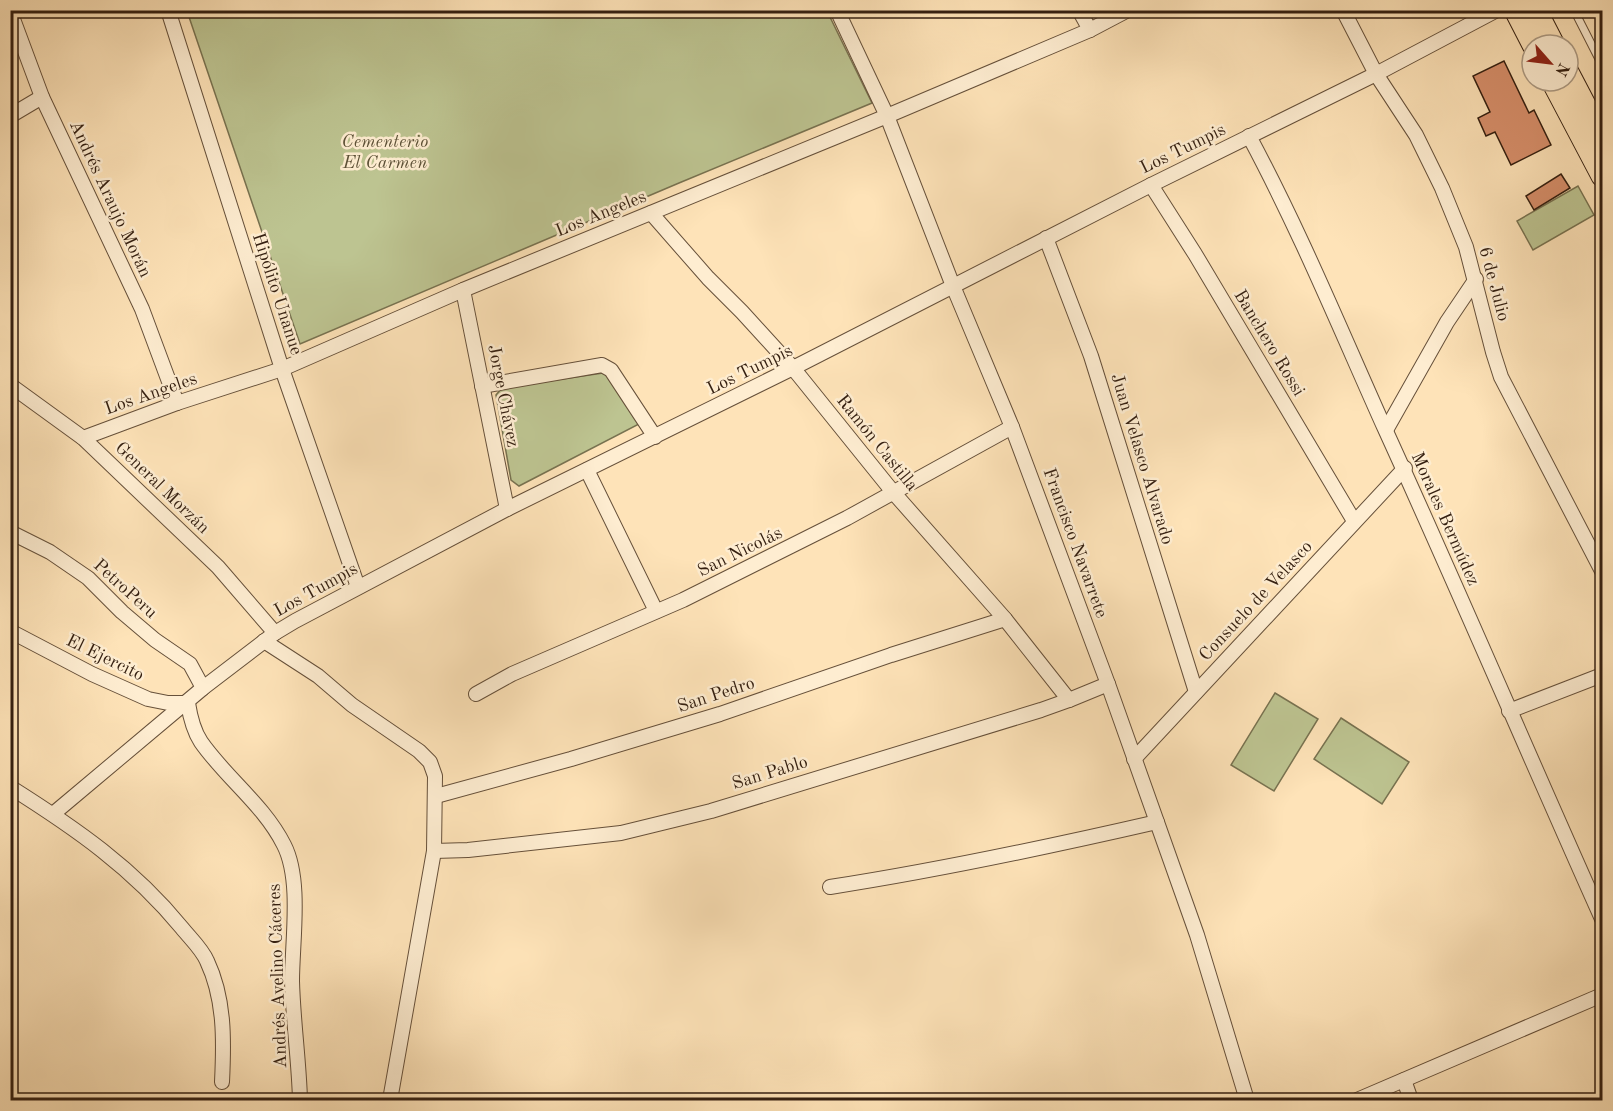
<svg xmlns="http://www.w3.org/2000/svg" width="1613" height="1111" viewBox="0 0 1613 1111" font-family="'Old Standard TT',serif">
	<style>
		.green { fill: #bdc491; stroke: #787250; stroke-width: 1.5 }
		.building { fill: #d78f6b; stroke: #341f10; stroke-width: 1.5 }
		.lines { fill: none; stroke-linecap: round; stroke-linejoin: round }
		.service-casing { stroke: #66503a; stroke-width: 9 }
		.minor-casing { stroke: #66503a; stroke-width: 16 }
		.trunk-casing { stroke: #341f10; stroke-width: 23 }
		.service { stroke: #feedd1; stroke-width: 7 }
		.minor { stroke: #feedd1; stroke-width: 14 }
		.trunk { stroke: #fee3b8; stroke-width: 21 }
		.labels { text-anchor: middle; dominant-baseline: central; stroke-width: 5; stroke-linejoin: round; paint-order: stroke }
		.park-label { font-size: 18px; font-style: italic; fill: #5d5137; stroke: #feedd1 }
		.street-label { font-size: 18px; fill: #341f10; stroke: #feedd1 }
	</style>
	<rect width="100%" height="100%" fill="#fee3b8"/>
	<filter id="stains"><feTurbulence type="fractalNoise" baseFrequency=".00333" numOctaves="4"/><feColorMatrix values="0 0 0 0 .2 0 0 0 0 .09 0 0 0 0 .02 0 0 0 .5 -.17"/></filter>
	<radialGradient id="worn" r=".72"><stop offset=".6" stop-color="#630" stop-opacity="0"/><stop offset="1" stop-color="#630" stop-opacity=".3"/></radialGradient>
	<g class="green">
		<polygon points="187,11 827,11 872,103 679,183 300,344"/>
		<polygon points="1578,186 1594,215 1533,250 1517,221"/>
		<polygon points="603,373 607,374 639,424 519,486 511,480 496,395 502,388"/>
		<polygon points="1275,693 1318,719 1274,791 1231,765"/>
		<polygon points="1341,718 1409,762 1382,804 1314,759"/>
	</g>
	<g class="building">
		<polygon points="1504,61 1529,113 1534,110 1551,145 1511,165 1495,132 1486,136 1478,118 1490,112 1473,76"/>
		<polygon points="1561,174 1570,188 1534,210 1526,196"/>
	</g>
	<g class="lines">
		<defs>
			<polyline id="service" points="1574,10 1602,65"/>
			<g id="minor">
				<polyline points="168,10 282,369 358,587"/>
				<polyline points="837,10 887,116 953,286 1012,427 1108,684 1197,935 1247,1100"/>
				<polyline points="1079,10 1090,30"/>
				<polyline points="1343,10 1376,74 1416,135 1442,188 1466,247 1493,352 1501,377 1602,571"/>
				<polyline points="10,11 42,97 142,309 177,403"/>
				<polyline points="10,116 42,97"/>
				<path d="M1249 136C1300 231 1341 331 1385 429 1459 591 1529 756 1602 919"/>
				<polyline points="1151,185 1195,254 1354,521"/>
				<polyline points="651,213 708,278 742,312 793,368 893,492 1005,619 1069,700"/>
				<polyline points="1046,238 1091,356 1196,692"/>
				<polyline points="463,290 507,509"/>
				<polyline points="10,385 83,438 218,567 275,633"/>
				<polyline points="482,386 602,365 611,370 655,437"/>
				<polyline points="1386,430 1447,322 1476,279"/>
				<polyline points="83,438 177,403 282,369 463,290 887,116 1090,30 1128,10"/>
				<polyline points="587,470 656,611"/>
				<polyline points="10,532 50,552 88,578 122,612 155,640 190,664 203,688"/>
				<path d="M10 631 92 674 148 699 168 703H188C190 716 193 730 201 742 226 778 264 805 284 845 302 880 292 942 292 981 293 1021 299 1061 300 1100"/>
				<polyline points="264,641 318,676 352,705 419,751 430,762 435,776 434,851 390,1100"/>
				<polyline points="476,694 512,674 683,600 847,518 1012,427"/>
				<polyline points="1509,711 1602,675"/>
				<polyline points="1134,759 1405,468"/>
				<path d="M10 787C75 828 133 868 182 928 190 938 202 949 207 961 225 999 224 1041 222 1082"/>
				<polyline points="436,796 571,759 720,714 891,655 1005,619"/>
				<polyline points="53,814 203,688 275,633 295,621 507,509 793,368 1151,185 1376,74 1497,10"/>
				<polyline points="434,851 468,850 621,833 711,811 1041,710 1069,700 1108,684"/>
				<path d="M830 887C940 870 1048 847 1157 822"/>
				<polyline points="1404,1080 1411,1100"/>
				<polyline points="1357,1100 1602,995"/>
			</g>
			<g id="trunk">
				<polyline points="1515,10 1533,45"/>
				<polyline points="1536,10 1554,45"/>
				<polyline points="1568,72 1602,137"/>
				<polyline points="1552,81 1602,176"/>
			</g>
		</defs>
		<use href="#service" class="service-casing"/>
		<use href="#minor" class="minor-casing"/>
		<use href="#trunk" class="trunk-casing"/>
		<use href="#service" class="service"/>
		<use href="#minor" class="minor"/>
		<use href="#trunk" class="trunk"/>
	</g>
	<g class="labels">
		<g class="park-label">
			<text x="385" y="142">Cementerio<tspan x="385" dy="21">El Carmen</tspan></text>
		</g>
		<g class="street-label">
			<text transform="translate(1183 149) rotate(-26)">Los Tumpis</text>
			<text transform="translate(110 199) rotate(65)">Andrés Araujo Morán</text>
			<text transform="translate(601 214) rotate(-22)">Los Angeles</text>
			<text transform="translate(1494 284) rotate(75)">6 de Julio</text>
			<text transform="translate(277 294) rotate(72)">Hipólito Unanue</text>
			<text transform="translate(1269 343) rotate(59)">Banchero Rossi</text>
			<text transform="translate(750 370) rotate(-26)">Los Tumpis</text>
			<text transform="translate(151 394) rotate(-19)">Los Angeles</text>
			<text transform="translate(503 396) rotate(79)">Jorge Chávez</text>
			<text transform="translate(877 443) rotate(51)">Ramón Castilla</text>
			<text transform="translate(1142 459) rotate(73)">Juan Velasco Alvarado</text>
			<text transform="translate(162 488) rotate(44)">General Morzán</text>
			<text transform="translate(1445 519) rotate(66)">Morales Bermúdez</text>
			<text transform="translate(1075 543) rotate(70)">Francisco Navarrete</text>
			<text transform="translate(740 552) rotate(-26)">San Nicolás</text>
			<text transform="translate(125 589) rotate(42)">PetroPeru</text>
			<text transform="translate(316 590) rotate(-29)">Los Tumpis</text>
			<text transform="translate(1256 601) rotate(-47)">Consuelo de Velasco</text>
			<text transform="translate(105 658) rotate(26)">El Ejercito</text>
			<text transform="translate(716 695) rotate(-18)">San Pedro</text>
			<text transform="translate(770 773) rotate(-17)">San Pablo</text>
			<text transform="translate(278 976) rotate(-92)">Andrés Avelino Cáceres</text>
		</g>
	</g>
	<rect width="1613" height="1111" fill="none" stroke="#fee3b8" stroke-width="36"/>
	<rect x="12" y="12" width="1589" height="1087" fill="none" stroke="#341f10" stroke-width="3"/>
	<rect x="18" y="18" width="1577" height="1075" fill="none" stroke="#341f10" stroke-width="1.5"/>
	<g transform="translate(1550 63) rotate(118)"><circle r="28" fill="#feedd1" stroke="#ad9b84" stroke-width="1.5"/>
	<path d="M0-4.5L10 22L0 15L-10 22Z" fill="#8f2418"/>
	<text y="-9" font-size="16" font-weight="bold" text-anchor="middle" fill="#341f10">N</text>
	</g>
	<rect width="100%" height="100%" filter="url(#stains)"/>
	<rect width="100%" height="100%" fill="url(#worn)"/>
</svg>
